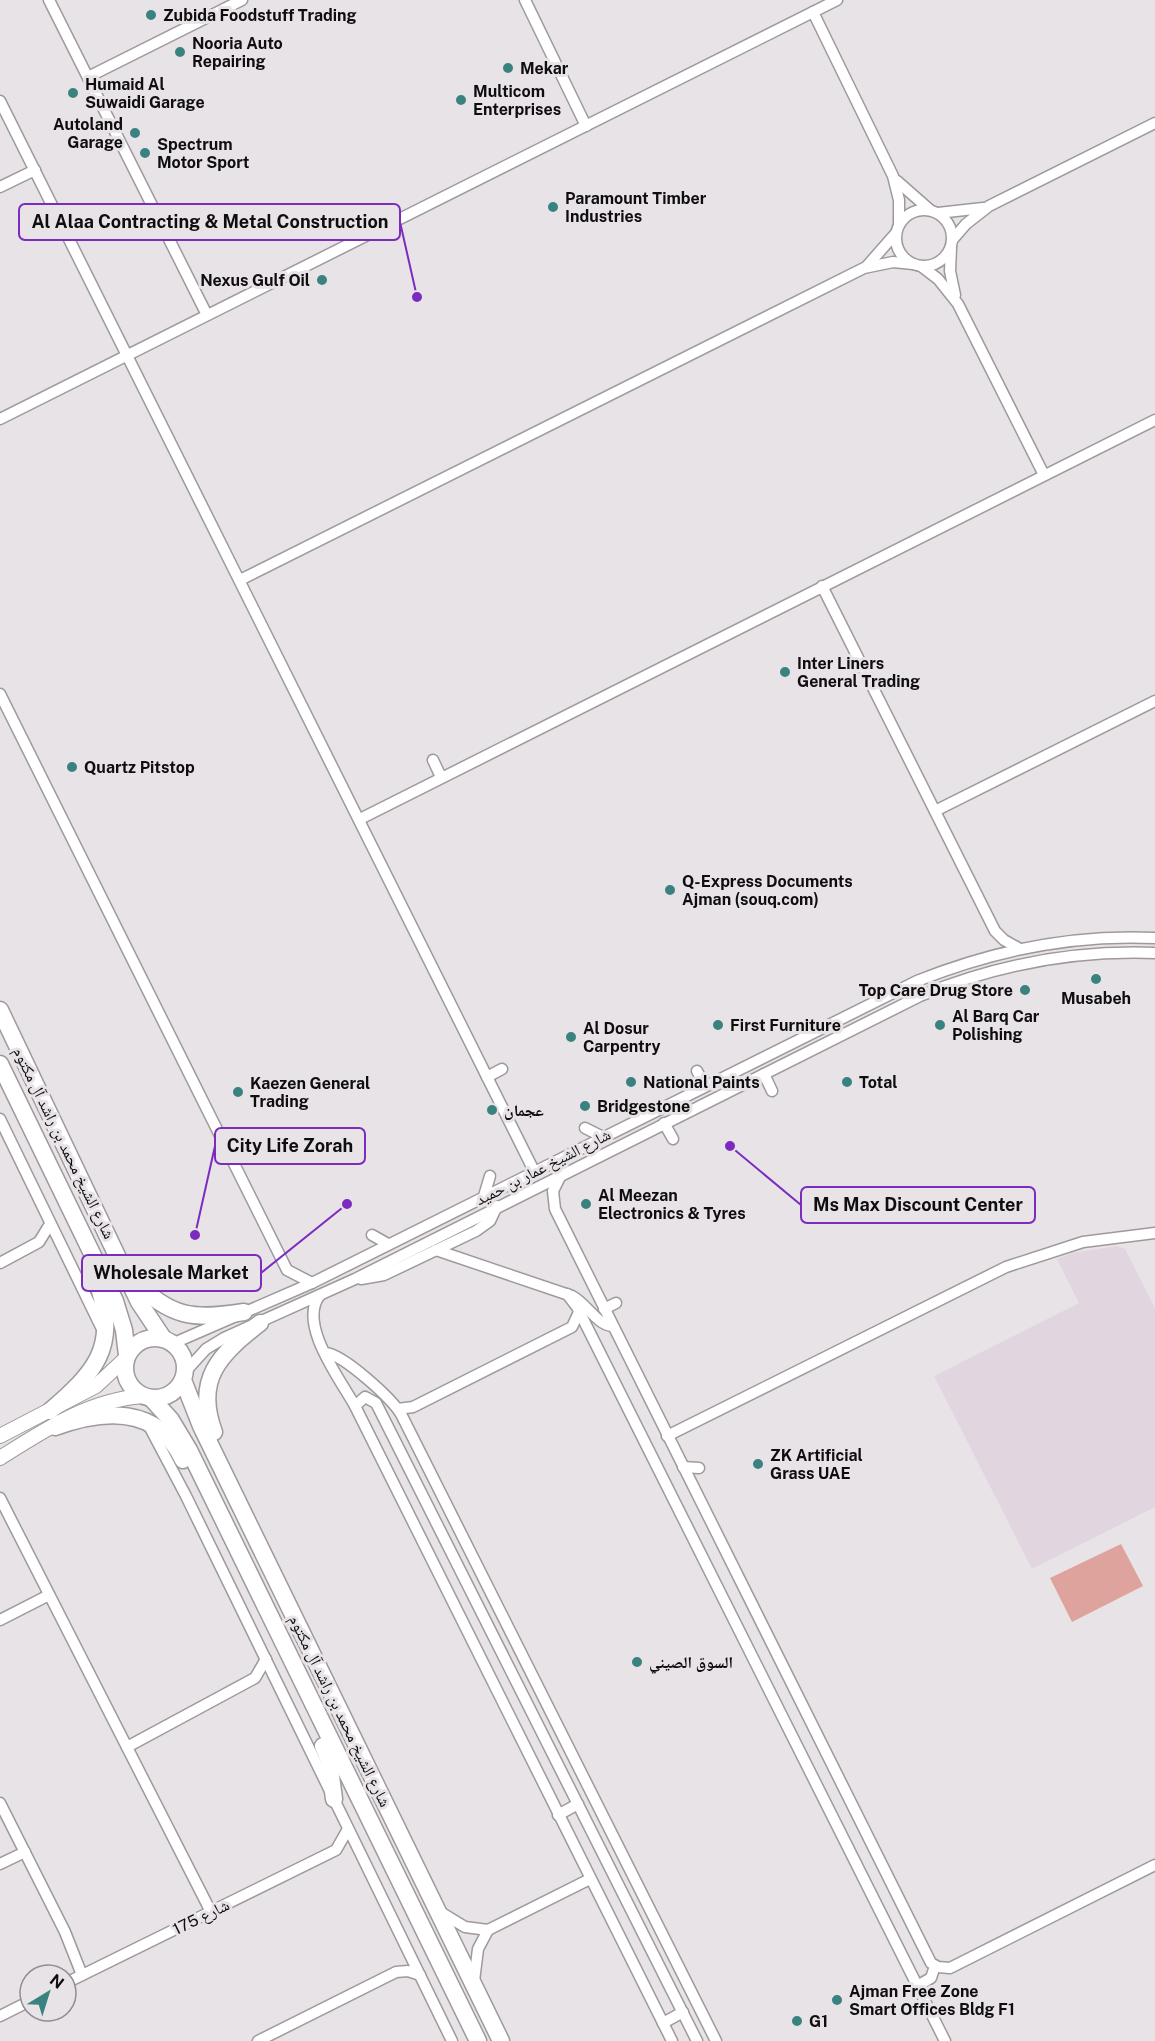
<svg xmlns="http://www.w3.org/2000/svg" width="1155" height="2041" viewBox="0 0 1155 2041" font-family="'Public Sans','Noto Naskh Arabic',sans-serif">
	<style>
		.built { fill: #e1d6e0 }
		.green { fill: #dda39c }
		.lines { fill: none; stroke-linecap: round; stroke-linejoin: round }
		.minor-casing { stroke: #9e999d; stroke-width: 13 }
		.major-casing { stroke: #9e999d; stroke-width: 16 }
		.highway-casing { stroke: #9e999d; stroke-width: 19 }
		.minor { stroke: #fff; stroke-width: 10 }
		.major { stroke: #fff; stroke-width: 14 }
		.highway { stroke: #fff; stroke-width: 16 }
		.poi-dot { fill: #3a827f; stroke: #e8e3e7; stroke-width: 2 }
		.labels { text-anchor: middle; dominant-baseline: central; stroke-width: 6; stroke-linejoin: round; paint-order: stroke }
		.poi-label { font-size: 16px; font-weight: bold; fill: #0f0d0e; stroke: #e8e3e7; text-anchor: start }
		.street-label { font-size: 16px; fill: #0f0d0e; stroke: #e8e3e7 }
		.leader { fill: none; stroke: #7b2cbf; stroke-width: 2 }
		.callout-dot { fill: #7b2cbf; stroke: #e8e3e7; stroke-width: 2 }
		.callout { fill: #e8e3e7; stroke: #7b2cbf; stroke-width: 2 }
		.callout-label { font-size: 18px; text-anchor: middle; font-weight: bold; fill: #0f0d0e }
	</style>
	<rect width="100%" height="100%" fill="#e8e3e7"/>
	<polygon class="built" points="1117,1246 1125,1249 1155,1308 1155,1507 1032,1569 934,1376 1079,1303 1057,1259 1072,1253"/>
	<polygon class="green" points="1121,1544 1143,1586 1072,1622 1050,1578"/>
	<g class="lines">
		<defs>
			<g id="minor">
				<polyline points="49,0 207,315"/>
				<polyline points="525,0 586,126"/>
				<polyline points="813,12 893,176 899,200 899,225"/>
				<polyline points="88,77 242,0"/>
				<polyline points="0,101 534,1171"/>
				<polyline points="897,181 930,210"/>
				<polyline points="0,187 35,170"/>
				<circle cx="924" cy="238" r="28"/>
				<polyline points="938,213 983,208"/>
				<polyline points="953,239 966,224 989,206 1155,123"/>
				<polyline points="951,248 950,271 955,295"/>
				<polyline points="867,266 896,233"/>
				<polyline points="921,266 938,279 958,304 1044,475"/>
				<polyline points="0,419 837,0"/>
				<polyline points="240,580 864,268 893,262 913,264"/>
				<polyline points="822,586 995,931 1004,940 1020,949"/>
				<polyline points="0,694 287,1270 312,1283"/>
				<polyline points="433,760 441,777"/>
				<polyline points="935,811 1155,701"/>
				<polyline points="360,819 1155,420"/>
				<polyline points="697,1071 705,1086"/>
				<polyline points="764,1074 772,1091"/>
				<polyline points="487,1077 502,1069"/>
				<polyline points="0,1119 101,1327"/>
				<polyline points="664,1123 673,1139"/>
				<polyline points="585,1128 603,1137"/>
				<polyline points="561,1175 553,1191 555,1209 931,1963 938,1967 950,1968 1155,1865"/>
				<polyline points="484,1196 490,1176"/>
				<polyline points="372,1235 388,1244"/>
				<path d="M436 1250 572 1296C586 1303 597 1325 612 1326"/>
				<polyline points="0,1263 39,1242 50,1224"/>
				<polyline points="361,1279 384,1275 476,1231 490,1221 497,1206"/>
				<polyline points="567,1294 577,1307 945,2041"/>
				<path d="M320 1295C297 1323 340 1379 355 1406L672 2041"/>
				<polyline points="604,1309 616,1303"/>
				<path d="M174 1343 312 1283 917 981C992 951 1073 934 1155 938"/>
				<path d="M326 1353C344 1355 391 1398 401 1414L716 2041"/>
				<path d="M186 1371 206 1349 224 1338 355 1279 920 996C995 965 1074 950 1155 953"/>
				<polyline points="355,1406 365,1397 376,1403 697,2041"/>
				<polyline points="398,1409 413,1407 572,1327 579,1312"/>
				<polyline points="149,1426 186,1496 452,2041"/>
				<polyline points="667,1436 1006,1267 1083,1242 1155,1233"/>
				<polyline points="683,1467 699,1468"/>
				<polyline points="0,1498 211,1912"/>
				<polyline points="0,1620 49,1595"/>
				<polyline points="127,1747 255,1678 266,1659"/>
				<polyline points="0,1803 65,1932 82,1975"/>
				<polyline points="558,1815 578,1804"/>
				<polyline points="0,1864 25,1852"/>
				<polyline points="442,1913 465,1927 488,1930 590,1879"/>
				<polyline points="474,1981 478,1949 488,1930"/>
				<polyline points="66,1983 336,1850 348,1829"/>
				<polyline points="917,1986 931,1978 935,1966"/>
				<polyline points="0,2016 30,2001"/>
				<polyline points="663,2023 683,2012"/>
				<polyline points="258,2041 396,1972 408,1971 420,1975"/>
			</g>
			<g id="major">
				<polyline points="0,1436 96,1386 126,1358"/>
				<path d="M0 1458C44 1430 91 1399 144 1396"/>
			</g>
			<g id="highway">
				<polyline points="0,1010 139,1302 163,1338"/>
				<polyline points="0,1064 115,1301 124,1330 127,1355"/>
				<path d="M134 1280C170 1318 194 1320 244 1312"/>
				<circle cx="155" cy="1368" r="30"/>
				<polyline points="183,1380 201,1426 501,2041"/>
				<polyline points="151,1398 171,1420 189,1450 478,2041"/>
				<path d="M50 1411C95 1372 117 1349 99 1287"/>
				<path d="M55 1427C102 1410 158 1405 183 1460"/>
				<path d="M214 1432C194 1379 220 1354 260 1323"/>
				<polyline points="323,1746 329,1760 334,1799"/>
			</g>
		</defs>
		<use href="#minor" class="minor-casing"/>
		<use href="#major" class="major-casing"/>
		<use href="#highway" class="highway-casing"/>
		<use href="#minor" class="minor"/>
		<use href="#major" class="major"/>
		<use href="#highway" class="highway"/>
	</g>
	<g class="poi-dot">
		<circle cx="151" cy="15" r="6"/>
		<circle cx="180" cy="52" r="6"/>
		<circle cx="508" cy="68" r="6"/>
		<circle cx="73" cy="93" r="6"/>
		<circle cx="461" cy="100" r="6"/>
		<circle cx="135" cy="133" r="6"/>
		<circle cx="145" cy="153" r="6"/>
		<circle cx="553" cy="207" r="6"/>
		<circle cx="322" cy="280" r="6"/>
		<circle cx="785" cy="672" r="6"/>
		<circle cx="72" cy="767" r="6"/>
		<circle cx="670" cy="890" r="6"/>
		<circle cx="1096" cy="979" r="6"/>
		<circle cx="1025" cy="990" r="6"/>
		<circle cx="718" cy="1025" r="6"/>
		<circle cx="940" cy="1025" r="6"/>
		<circle cx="571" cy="1037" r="6"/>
		<circle cx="631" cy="1082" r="6"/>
		<circle cx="847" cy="1082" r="6"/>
		<circle cx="238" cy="1092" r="6"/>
		<circle cx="585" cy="1106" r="6"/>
		<circle cx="492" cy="1110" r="6"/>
		<circle cx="586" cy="1204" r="6"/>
		<circle cx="758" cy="1464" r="6"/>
		<circle cx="637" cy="1662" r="6"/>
		<circle cx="837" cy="2000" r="6"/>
		<circle cx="797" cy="2021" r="6"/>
	</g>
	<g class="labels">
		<g class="poi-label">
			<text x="163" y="15">Zubida Foodstuff Trading</text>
			<text x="192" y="43">Nooria Auto<tspan x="192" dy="18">Repairing</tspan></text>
			<text x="520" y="68">Mekar</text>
			<text x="85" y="84">Humaid Al<tspan x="85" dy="18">Suwaidi Garage</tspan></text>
			<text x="473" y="91">Multicom<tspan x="473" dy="18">Enterprises</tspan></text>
			<text x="123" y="124" text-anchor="end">Autoland<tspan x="123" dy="18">Garage</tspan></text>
			<text x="157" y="144">Spectrum<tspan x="157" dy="18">Motor Sport</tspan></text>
			<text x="565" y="198">Paramount Timber<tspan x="565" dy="18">Industries</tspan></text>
			<text x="310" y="280" text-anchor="end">Nexus Gulf Oil</text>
			<text x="797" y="663">Inter Liners<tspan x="797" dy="18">General Trading</tspan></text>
			<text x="84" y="767">Quartz Pitstop</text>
			<text x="682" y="881">Q-Express Documents<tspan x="682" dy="18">Ajman (souq.com)</tspan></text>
			<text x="1013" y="990" text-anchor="end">Top Care Drug Store</text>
			<text x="1096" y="998" text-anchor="middle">Musabeh</text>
			<text x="952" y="1016">Al Barq Car<tspan x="952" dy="18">Polishing</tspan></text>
			<text x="730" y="1025">First Furniture</text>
			<text x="583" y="1028">Al Dosur<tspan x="583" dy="18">Carpentry</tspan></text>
			<text x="643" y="1082">National Paints</text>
			<text x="859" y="1082">Total</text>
			<text x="250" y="1083">Kaezen General<tspan x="250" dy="18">Trading</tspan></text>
			<text x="597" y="1106">Bridgestone</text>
			<text x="504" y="1110">عجمان</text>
			<text x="598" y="1195">Al Meezan<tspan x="598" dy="18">Electronics &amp; Tyres</tspan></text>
			<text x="770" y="1455">ZK Artificial<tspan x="770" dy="18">Grass UAE</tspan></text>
			<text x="649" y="1662">السوق الصيني</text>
			<text x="849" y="1991">Ajman Free Zone<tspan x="849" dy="18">Smart Offices Bldg F1</tspan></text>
			<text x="809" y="2021">G1</text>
		</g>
		<g class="street-label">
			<text transform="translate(64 1143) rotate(64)">شارع الشيخ محمد بن راشد آل مكتوم</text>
			<text transform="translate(543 1167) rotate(-27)">شارع الشيخ عمار بن حميد</text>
			<text transform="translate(340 1711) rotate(64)">شارع الشيخ محمد بن راشد آل مكتوم</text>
			<text transform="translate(201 1917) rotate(-26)">شارع 175</text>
		</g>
	</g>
	<path class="leader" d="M417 297L400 222M195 1235L215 1146M730 1146L801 1205M347 1204L261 1273"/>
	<g class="callout-dot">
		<circle cx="417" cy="297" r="6"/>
		<circle cx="195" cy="1235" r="6"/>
		<circle cx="730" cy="1146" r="6"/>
		<circle cx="347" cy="1204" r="6"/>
	</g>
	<g class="callout">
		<rect x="19" y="204" width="381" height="36" rx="6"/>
		<rect x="215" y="1128" width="150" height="36" rx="6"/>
		<rect x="801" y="1187" width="234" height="36" rx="6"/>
		<rect x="82" y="1255" width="179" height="36" rx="6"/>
	</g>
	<g class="callout-label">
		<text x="210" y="228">Al Alaa Contracting &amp; Metal Construction</text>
		<text x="290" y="1152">City Life Zorah</text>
		<text x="918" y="1211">Ms Max Discount Center</text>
		<text x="171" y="1279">Wholesale Market</text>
	</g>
	<g transform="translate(48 1993) rotate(38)"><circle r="28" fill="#e8e3e7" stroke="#918d90" stroke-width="1.5"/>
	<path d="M0-4.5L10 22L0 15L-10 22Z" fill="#3a827f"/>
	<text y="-9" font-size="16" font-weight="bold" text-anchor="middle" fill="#0f0d0e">N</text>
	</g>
</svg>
